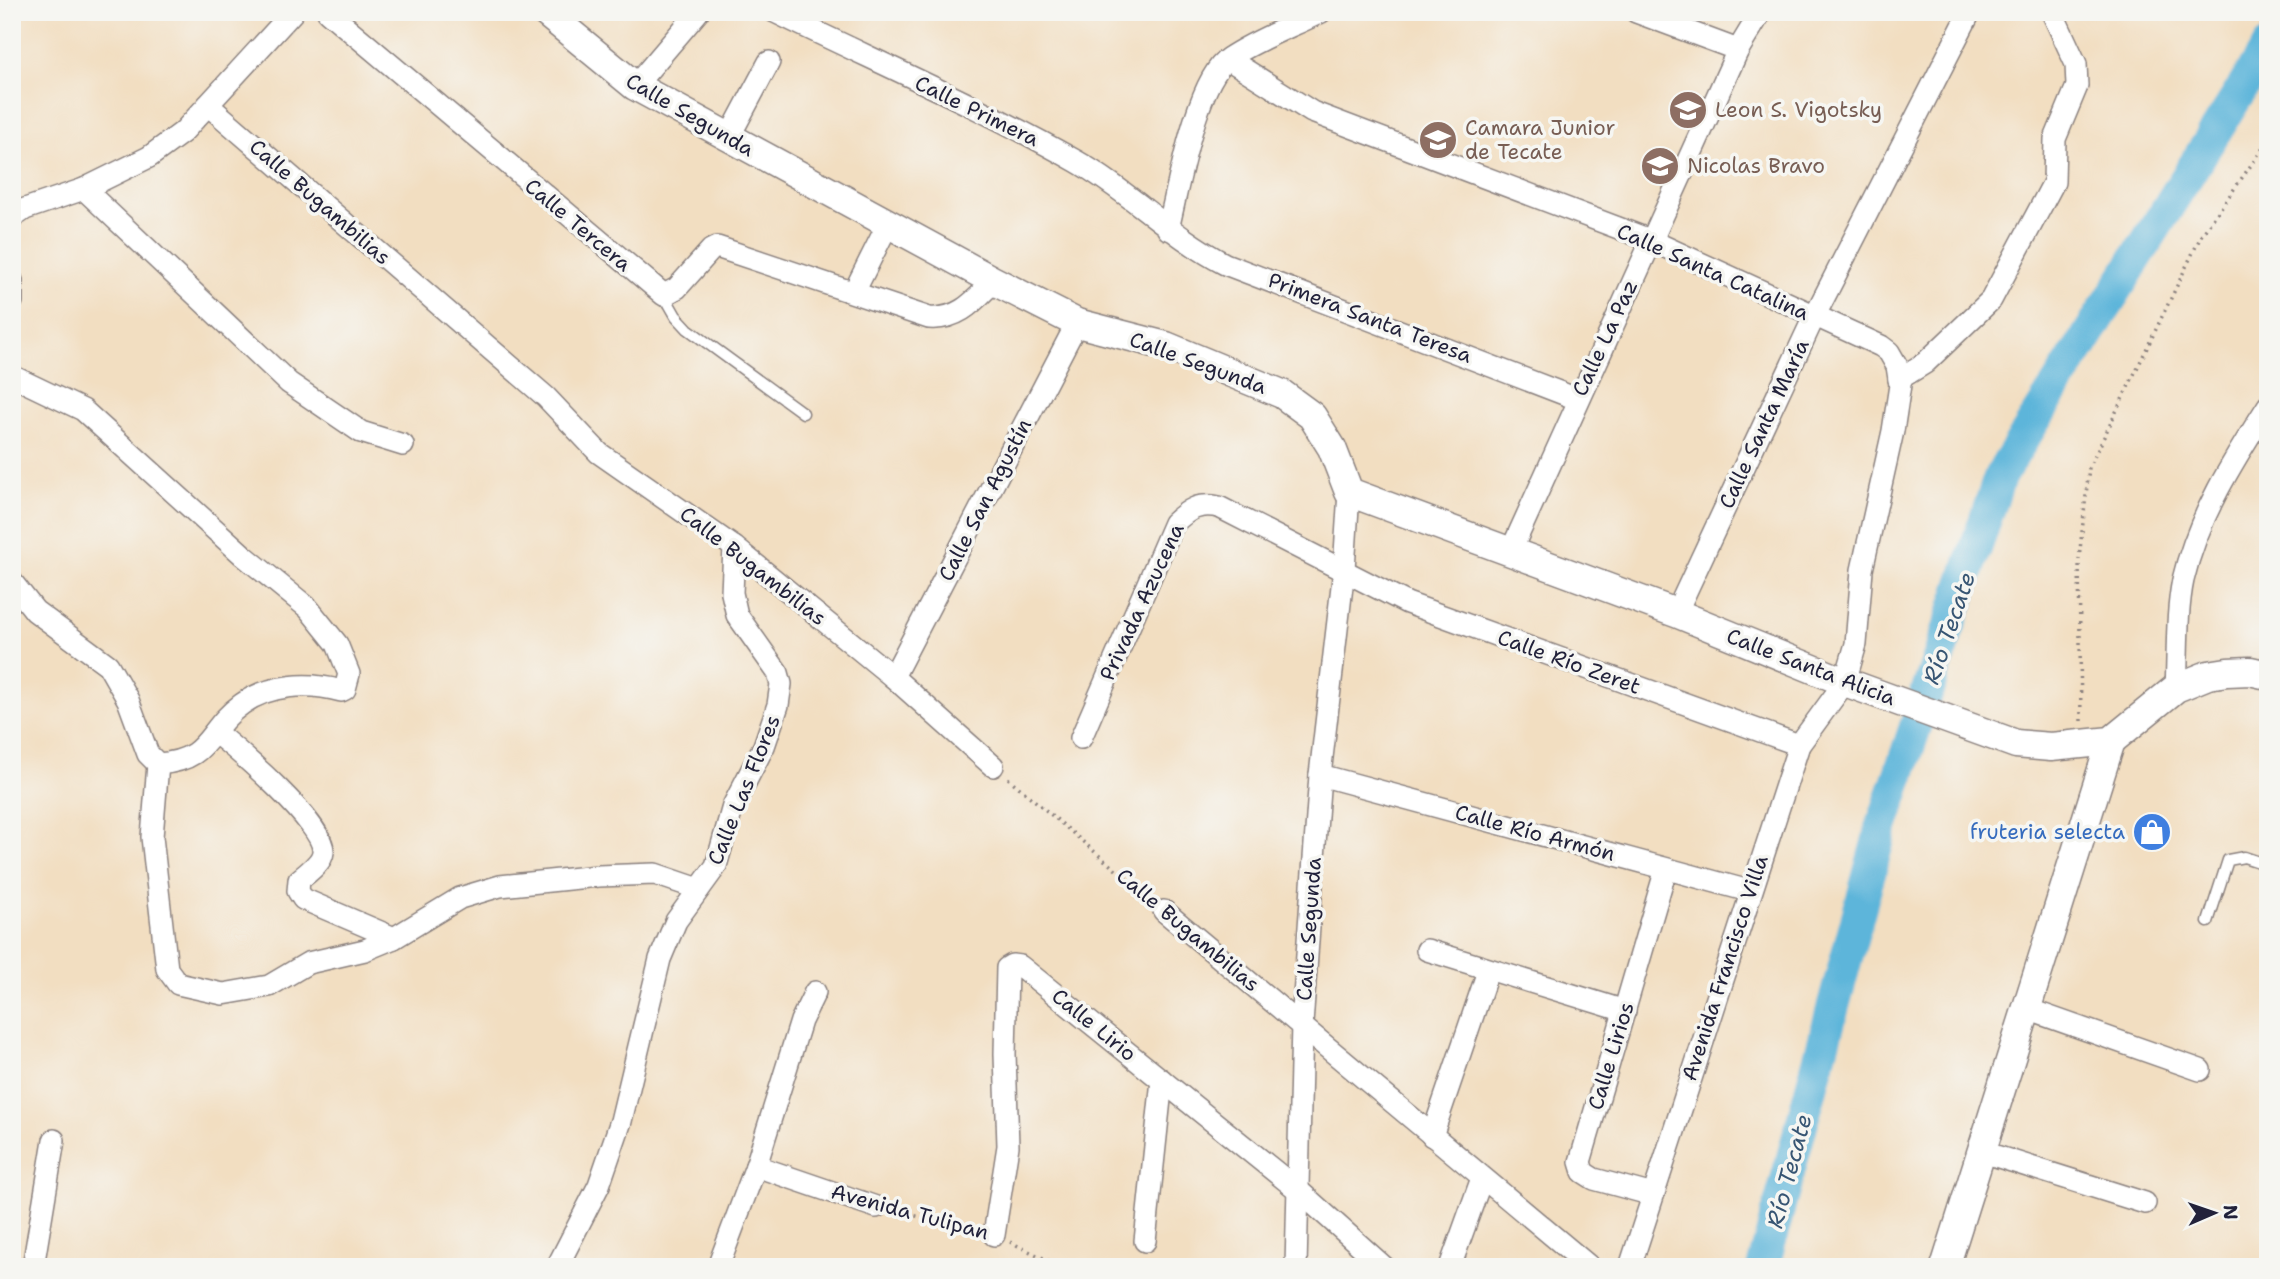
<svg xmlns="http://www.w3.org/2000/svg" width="2280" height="1279" viewBox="0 0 2280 1279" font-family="'Shantell Sans',sans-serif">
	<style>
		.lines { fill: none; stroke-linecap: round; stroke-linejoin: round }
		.river { stroke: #5db5da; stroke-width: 33 }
		.service-casing { stroke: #8a807e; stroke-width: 13 }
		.minor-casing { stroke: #8a807e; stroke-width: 24 }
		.tertiary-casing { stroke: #8a807e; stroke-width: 31 }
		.path { stroke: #8a807e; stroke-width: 3.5; stroke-dasharray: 2 5; stroke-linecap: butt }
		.service { stroke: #fff; stroke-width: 10 }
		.minor { stroke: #fff; stroke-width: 21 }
		.tertiary { stroke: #fff; stroke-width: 28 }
		.labels { text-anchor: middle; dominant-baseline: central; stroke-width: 7; stroke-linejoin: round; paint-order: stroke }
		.education-label { font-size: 21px; fill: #785e54; stroke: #f6f6f2; text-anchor: start }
		.street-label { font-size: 21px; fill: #22223b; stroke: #f6f6f2 }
		.shop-label { font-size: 21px; fill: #366cbe; stroke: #f6f6f2; text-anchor: end }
		.water-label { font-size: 23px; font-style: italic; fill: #375573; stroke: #f6f6f2 }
	</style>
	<rect width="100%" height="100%" fill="#f6f6f2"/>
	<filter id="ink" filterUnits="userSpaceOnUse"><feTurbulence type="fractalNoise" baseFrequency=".0143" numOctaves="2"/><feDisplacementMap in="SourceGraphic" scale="14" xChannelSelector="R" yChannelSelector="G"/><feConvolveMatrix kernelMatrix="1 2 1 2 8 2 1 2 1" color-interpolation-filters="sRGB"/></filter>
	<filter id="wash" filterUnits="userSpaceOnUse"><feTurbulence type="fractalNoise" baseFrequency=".00686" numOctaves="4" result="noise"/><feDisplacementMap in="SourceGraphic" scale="28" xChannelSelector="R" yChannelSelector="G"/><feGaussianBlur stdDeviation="1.57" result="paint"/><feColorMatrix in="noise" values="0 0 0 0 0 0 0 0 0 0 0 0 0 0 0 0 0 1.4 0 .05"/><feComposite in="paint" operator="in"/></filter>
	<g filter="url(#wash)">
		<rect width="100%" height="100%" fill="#f2dec1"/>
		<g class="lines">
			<polyline class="river" points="1763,1267 1882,826 2000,476 2268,47"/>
		</g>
	</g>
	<g filter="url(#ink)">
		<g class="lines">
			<defs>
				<g id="service">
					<polyline points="664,295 676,316 688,329 803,413"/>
					<polyline points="2208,922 2228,860 2244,857 2268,865"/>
				</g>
				<g id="minor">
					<path d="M328 12 664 295 677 288 711 250 717 247 929 318C959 320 974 301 994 281"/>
					<path d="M775 12C875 61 979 106 1076 161 1129 191 1171 236 1225 264L1577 399"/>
					<polyline points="1636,12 1738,50"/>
					<polyline points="1228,59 1312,112 1650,240 1881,346 1889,352 1897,366 1900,385 1893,431 1862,570 1856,644 1845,682 1799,745 1630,1267"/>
					<polyline points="635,86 698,12"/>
					<polyline points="208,105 546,397 599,453 734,547 893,677 993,766"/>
					<polyline points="728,139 769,62"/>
					<polyline points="84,189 289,383 361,432 403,445"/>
					<polyline points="12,218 25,209 84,189 149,157 183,132 293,12"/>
					<path d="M1168 229C1178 189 1196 80 1229 58 1257 39 1291 27 1321 12"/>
					<polyline points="12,281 12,301"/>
					<polyline points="854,292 889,222"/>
					<path d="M12 376 83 410 243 555 308 608 337 644 349 674 345 689 341 691C309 682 270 684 242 704 205 730 212 760 158 764L148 754 128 700 108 665 35 611 12 582"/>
					<polyline points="1899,379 1925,363 1991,300 2054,182 2055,139 2077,86 2076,64 2052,12"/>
					<polyline points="1510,553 1738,50 1761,12"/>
					<polyline points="1676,613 1814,317 1970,12"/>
					<polyline points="893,677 1077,323"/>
					<path d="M2176 688C2178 653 2176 614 2183 580 2198 516 2233 461 2268 406"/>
					<path d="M215 732C237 750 326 825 323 852 322 863 307 873 299 880L298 891 303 899 394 938 460 898 500 886 598 876 655 874 699 889"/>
					<path d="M1081 738 1174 523C1189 509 1198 503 1219 507L1407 603 1799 745"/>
					<polyline points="158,764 152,837 167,969 178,984 223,994 269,986 308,963 365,950 394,938"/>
					<polyline points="1320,775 1749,891"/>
					<polyline points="1164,911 1590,1267"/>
					<polyline points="1427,950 1625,1011"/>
					<polyline points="2027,1009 2200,1070"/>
					<polyline points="1432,1136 1488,971"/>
					<polyline points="1983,1152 2145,1203"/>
					<polyline points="756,1166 876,1207"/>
					<polyline points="1653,1195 1594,1179 1583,1172 1580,1162 1666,869"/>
					<polyline points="994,1235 1008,1146 1005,1054 1007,968 1012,965 1020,966 1298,1190 1384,1267"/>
					<polyline points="1145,1241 1162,1080"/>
					<polyline points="33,1267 54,1140"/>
					<polyline points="557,1267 599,1185 621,1121 660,959 676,921 716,866 733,806 764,746 778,705 781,684 778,673 737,615 732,593 734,547"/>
					<polyline points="718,1267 756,1166 801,1021 815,992"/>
					<polyline points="1296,1267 1302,1024 1320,775 1344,569 1349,492"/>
					<polyline points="1450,1267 1482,1178"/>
				</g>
				<g id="tertiary">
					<polyline points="545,12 635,86 994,281 1077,323 1166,346 1282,394 1312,416 1332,448 1349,492 1676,613 1845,682 2016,744 2051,747 2111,741 2176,688 2208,675 2227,672 2250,671 2268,675"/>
					<polyline points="1945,1267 2111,741"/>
				</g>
			</defs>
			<use href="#service" class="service-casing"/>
			<use href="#minor" class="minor-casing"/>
			<use href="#tertiary" class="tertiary-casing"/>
			<g class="path">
				<polyline points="2081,721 2079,559 2089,468 2201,236 2268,141"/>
				<polyline points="1008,778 1149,898"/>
				<polyline points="895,1211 976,1230"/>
				<polyline points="1010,1242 1062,1267"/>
			</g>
			<use href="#service" class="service"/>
			<use href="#minor" class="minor"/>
			<use href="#tertiary" class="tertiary"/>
		</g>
	</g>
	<defs>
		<symbol id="school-disc" viewBox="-11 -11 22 22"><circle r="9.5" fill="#8d6e63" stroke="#f6f6f2"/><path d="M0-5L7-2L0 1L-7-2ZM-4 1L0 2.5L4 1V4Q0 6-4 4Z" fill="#fff"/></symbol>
		<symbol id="shop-disc" viewBox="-11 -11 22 22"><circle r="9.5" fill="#3f7fe0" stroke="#f6f6f2"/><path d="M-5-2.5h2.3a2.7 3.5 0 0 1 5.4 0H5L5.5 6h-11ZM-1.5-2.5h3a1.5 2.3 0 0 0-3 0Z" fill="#fff"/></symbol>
	</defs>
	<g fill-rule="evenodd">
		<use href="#school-disc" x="1666" y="88" width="44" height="44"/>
		<use href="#school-disc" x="1416" y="118" width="44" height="44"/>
		<use href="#school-disc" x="1638" y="144" width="44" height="44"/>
		<use href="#shop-disc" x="2130" y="810" width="44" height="44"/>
	</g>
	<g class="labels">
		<g class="education-label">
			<text x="1715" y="110">Leon S. Vigotsky</text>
			<text x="1465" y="128">Camara Junior<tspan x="1465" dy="24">de Tecate</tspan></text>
			<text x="1687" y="166">Nicolas Bravo</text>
		</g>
		<g class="street-label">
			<text transform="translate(977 111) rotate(26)">Calle Primera</text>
			<text transform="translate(690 115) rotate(30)">Calle Segunda</text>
			<text transform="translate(320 202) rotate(41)">Calle Bugambilias</text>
			<text transform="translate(578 225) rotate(40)">Calle Tercera</text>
			<text transform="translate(1713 272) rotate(24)">Calle Santa Catalina</text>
			<text transform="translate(1370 318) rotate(21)">Primera Santa Teresa</text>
			<text transform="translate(1605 338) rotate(-65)">Calle La Paz</text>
			<text transform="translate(1198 363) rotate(20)">Calle Segunda</text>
			<text transform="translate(1764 424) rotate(-65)">Calle Santa María</text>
			<text transform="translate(985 500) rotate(-63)">Calle San Agustín</text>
			<text transform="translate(753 566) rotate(38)">Calle Bugambilias</text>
			<text transform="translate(1142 602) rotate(-65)">Privada Azucena</text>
			<text transform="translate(1569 662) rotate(20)">Calle Río Zeret</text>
			<text transform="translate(1811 667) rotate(21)">Calle Santa Alicia</text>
			<text transform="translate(744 790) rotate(-68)">Calle Las Flores</text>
			<text transform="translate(1535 833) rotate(15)">Calle Río Armón</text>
			<text transform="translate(1309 929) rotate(-86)">Calle Segunda</text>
			<text transform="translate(1188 930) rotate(40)">Calle Bugambilias</text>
			<text transform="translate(1725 968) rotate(-72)">Avenida Francisco Villa</text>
			<text transform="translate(1094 1025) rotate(39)">Calle Lirio</text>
			<text transform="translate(1611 1056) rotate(-73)">Calle Lirios</text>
			<text transform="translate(910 1212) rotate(15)">Avenida Tulipan</text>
		</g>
		<g class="shop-label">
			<text x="2125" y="832">fruteria selecta</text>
		</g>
		<g class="water-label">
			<text transform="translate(1949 628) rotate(-71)">Río Tecate</text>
			<text transform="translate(1789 1171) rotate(-75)">Río Tecate</text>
		</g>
	</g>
	<rect width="2280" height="1279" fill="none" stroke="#f6f6f2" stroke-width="42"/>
	<g transform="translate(2214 1213) rotate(88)" stroke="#f6f6f2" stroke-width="5" paint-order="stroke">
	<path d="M0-5L12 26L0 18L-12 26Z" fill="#22223b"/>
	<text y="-10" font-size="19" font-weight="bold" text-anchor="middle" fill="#22223b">N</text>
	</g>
</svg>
